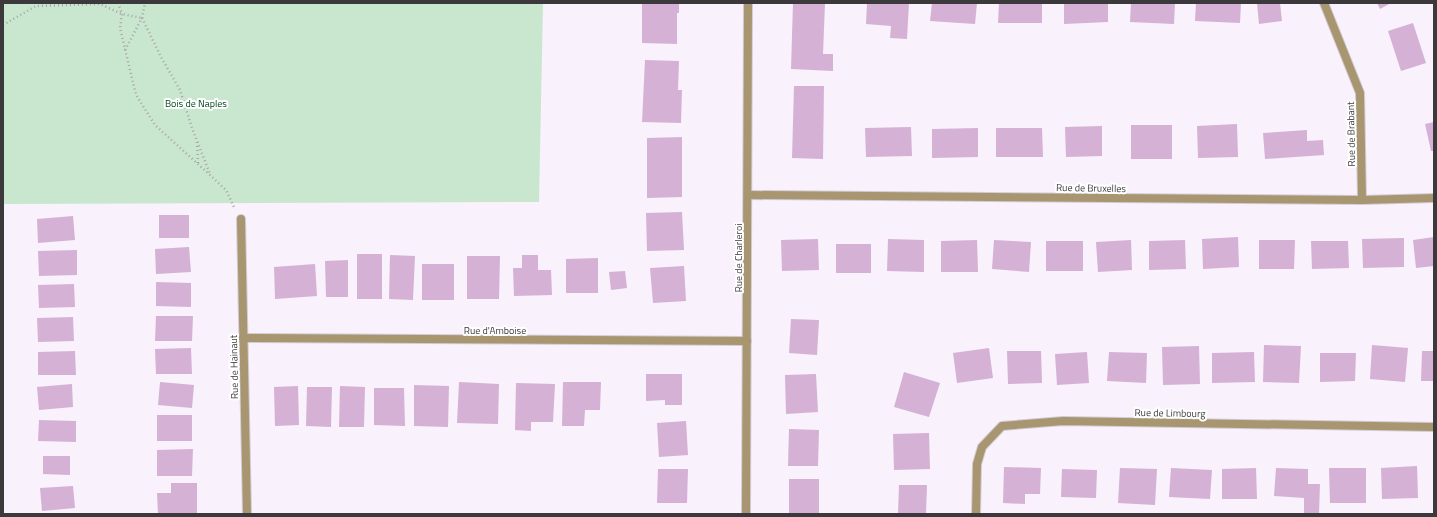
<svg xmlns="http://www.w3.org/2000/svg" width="1437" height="517" viewBox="0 0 1437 517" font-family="'Titillium Web',sans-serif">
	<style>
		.green { fill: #c9e6ce }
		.building { fill: #d5b1d5 }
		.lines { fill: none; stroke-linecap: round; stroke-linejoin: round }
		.street-casing { stroke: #d3ccd5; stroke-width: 10 }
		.path { stroke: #a9a3aa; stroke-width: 2.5; stroke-dasharray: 1 3; stroke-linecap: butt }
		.street { stroke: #a79670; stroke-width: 8 }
		.labels { text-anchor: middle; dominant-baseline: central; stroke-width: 4; stroke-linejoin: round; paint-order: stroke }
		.park-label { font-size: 10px; fill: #01461c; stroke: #fff }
		.street-label { font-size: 10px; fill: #3c393d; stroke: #fff }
	</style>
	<rect width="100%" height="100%" fill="#f9f1fb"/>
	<polygon class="green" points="3,3 543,3 539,202 3,204"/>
	<g class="building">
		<polygon points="642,3 679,3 679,13 677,13 677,44 642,43"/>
		<polygon points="793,3 825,3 823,54 833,54 833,71 791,69"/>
		<polygon points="867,3 909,3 907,39 890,38 891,26 866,24"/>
		<polygon points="932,3 977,3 975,24 930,21"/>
		<polygon points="999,3 1042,3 1042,23 998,23"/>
		<polygon points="1064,3 1108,3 1108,22 1064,24"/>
		<polygon points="1131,3 1175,3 1174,24 1130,22"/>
		<polygon points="1196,3 1241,3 1240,23 1195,21"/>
		<polygon points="1257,3 1280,3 1282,21 1259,24"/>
		<polygon points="1377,3 1391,3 1380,9"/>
		<polygon points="1413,23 1426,63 1401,71 1388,31"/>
		<polygon points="645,60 679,61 678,90 682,90 681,123 642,122"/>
		<polygon points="794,86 824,86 823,159 792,158"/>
		<polygon points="1434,122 1434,151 1431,151 1425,124"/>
		<polygon points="1237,124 1238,157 1198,158 1197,126"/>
		<rect x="1131" y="125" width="41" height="34"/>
		<polygon points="1102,126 1102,156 1066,157 1065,127"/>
		<polygon points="911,127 912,156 866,157 865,128"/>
		<polygon points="978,128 978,157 932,158 932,129"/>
		<polygon points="996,128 1042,128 1043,157 996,157"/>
		<polygon points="1307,130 1307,141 1323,140 1324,155 1265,159 1263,133"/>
		<polygon points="682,137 682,197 647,198 647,138"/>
		<polygon points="682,212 684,250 647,251 646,213"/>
		<rect x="159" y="215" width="30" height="23"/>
		<polygon points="73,216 75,240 38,243 37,219"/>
		<polygon points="1238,237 1239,267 1203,269 1202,239"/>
		<polygon points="1434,237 1434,266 1416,268 1413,240"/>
		<polygon points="1404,238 1404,267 1363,268 1362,239"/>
		<polygon points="818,239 819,270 782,271 781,240"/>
		<polygon points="888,239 924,240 924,272 887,271"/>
		<polygon points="977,240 978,272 941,272 941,241"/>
		<polygon points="994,240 1031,242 1029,272 992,269"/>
		<polygon points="1131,240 1132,270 1098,272 1096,242"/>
		<polygon points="1185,240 1186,269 1149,270 1149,241"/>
		<polygon points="1259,240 1295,240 1294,269 1259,269"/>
		<rect x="1046" y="241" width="37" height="30"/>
		<polygon points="1311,241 1348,241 1349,268 1312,269"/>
		<rect x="836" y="244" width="35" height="29"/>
		<polygon points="189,247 191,272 156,274 155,249"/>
		<polygon points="77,250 77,275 39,276 38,251"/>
		<rect x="357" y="254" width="25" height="45"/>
		<polygon points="390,255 415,256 413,300 389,299"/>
		<polygon points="522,255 538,255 538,270 551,270 552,295 514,296 513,268 522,268"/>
		<polygon points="467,256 500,256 499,299 467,299"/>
		<polygon points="598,258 598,293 566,293 566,259"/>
		<polygon points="348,260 348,297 326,297 325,261"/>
		<polygon points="315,264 317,296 275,299 274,267"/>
		<rect x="422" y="264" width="32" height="36"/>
		<polygon points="684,266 686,301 653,303 650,268"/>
		<polygon points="625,271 627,288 611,290 609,272"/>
		<polygon points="156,282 191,283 191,307 156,306"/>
		<polygon points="74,284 75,307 39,308 38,285"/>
		<polygon points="156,316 193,316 192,341 155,341"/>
		<polygon points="73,317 74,341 38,342 37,318"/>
		<polygon points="791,319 819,320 817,355 789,353"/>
		<polygon points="1264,345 1301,346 1299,383 1263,382"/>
		<polygon points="1372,345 1408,348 1405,382 1370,379"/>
		<polygon points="1199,346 1200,384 1163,385 1162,347"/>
		<polygon points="191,348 192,374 156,374 155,349"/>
		<polygon points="989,348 993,378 957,383 953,353"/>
		<polygon points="75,351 76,375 38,375 38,352"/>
		<polygon points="1007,351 1041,351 1042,383 1008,384"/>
		<polygon points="1422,351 1434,351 1434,381 1421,381"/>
		<polygon points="1087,352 1089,383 1057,385 1055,354"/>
		<polygon points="1109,352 1147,353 1146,383 1107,381"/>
		<polygon points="1254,352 1255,382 1212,383 1212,353"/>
		<polygon points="1320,353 1356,353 1355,381 1320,382"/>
		<polygon points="904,372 940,383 929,417 894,407"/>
		<polygon points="646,374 682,374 682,405 665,405 665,400 646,401"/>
		<polygon points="816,374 818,412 786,414 785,375"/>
		<polygon points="160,382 194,385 192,408 158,405"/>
		<polygon points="459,382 499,384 498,424 457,423"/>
		<polygon points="563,382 601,382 600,410 585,410 584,426 562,426"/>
		<polygon points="516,383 555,384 553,422 531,422 531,431 515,430"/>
		<polygon points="72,384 73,407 39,410 37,387"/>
		<polygon points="414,385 449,386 448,427 414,426"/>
		<polygon points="298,386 299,425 275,426 274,387"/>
		<polygon points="340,386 365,387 364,427 339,427"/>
		<polygon points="307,387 332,387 331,427 306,426"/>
		<polygon points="374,388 404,388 405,426 374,425"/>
		<rect x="157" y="415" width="35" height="26"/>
		<polygon points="39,420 76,421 76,442 38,441"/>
		<polygon points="686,421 688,455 659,457 657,423"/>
		<polygon points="789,429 819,430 818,466 788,466"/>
		<polygon points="929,433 930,469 894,470 893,434"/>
		<polygon points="193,449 192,476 157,476 157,450"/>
		<polygon points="43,456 70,456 70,475 43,474"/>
		<polygon points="1417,466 1418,498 1382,499 1381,468"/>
		<polygon points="1004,467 1041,468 1040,494 1025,494 1025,504 1003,503"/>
		<polygon points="1120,468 1157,469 1155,505 1118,503"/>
		<polygon points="1171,468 1212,470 1210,499 1169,497"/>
		<polygon points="1256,468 1257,499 1222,499 1222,469"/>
		<polygon points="1276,468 1308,469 1308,484 1320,484 1319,514 1304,514 1304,498 1274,496"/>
		<polygon points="1329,468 1366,468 1366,503 1330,503"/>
		<polygon points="658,469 688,469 687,503 657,503"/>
		<polygon points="1062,469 1097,470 1096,498 1061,497"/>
		<rect x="789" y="479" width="30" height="35"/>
		<polygon points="171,483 197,483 197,514 158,514 157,493 171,493"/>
		<polygon points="899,485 927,485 926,514 898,514"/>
		<polygon points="73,486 75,508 42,511 40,488"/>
	</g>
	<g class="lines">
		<defs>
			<g id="street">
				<polyline points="1324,3 1360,93 1362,200"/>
				<polyline points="748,195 1362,200 1434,198"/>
				<polyline points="241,219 247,514"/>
				<polyline points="243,338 747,341"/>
				<polyline points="746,514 748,3"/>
				<polyline points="976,514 977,464 982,447 1002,426 1063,421 1434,427"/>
			</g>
		</defs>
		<use href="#street" class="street-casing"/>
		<g class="path">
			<polyline points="118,3 122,14 120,28 136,95 155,125 210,175 226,190 234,207"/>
			<polyline points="142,18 161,57 180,90 192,128 210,174"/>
			<polyline points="3,25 36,6 100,4 122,14 142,18"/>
			<polyline points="125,50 142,18 145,3"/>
			<polyline points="197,142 198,163"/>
		</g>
		<use href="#street" class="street"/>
	</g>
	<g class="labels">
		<g class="park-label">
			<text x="196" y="103">Bois de Naples</text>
		</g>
		<g class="street-label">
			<text transform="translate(1351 134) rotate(-91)">Rue de Brabant</text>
			<text transform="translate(1091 188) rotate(1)">Rue de Bruxelles</text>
			<text transform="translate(738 258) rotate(-90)">Rue de Charleroi</text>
			<text x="495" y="330">Rue d'Amboise</text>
			<text transform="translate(234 367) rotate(-91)">Rue de Hainaut</text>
			<text transform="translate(1170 413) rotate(1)">Rue de Limbourg</text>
		</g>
	</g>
	<rect width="1437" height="517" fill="none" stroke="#3c393d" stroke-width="8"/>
</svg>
